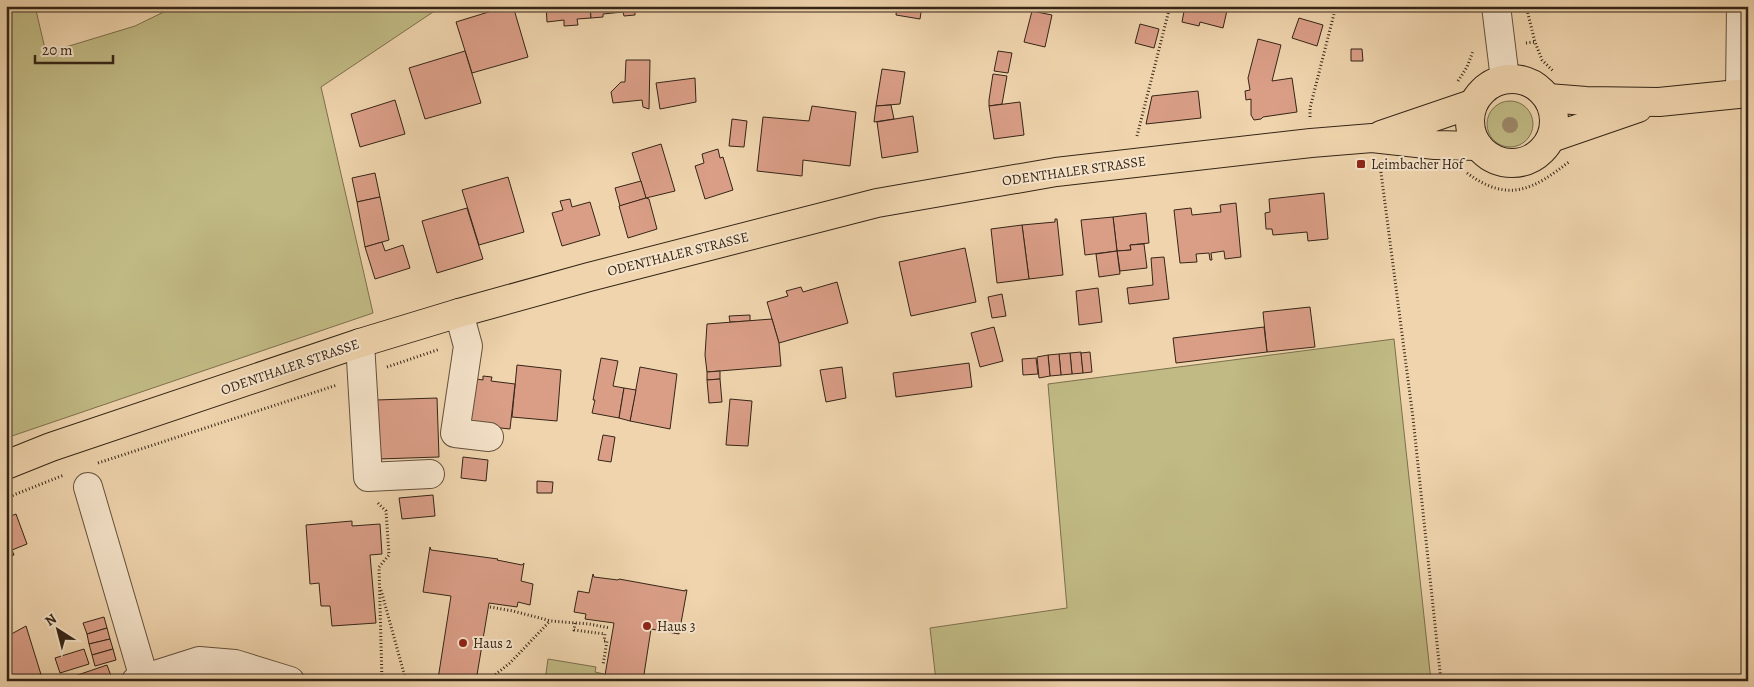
<svg xmlns="http://www.w3.org/2000/svg" width="1754" height="687" viewBox="0 0 1754 687" font-family="Alegreya,serif">
	<style>
		.green { fill: #c1ba84; stroke: #7b704d }
		.building { fill: #da9e87; stroke: #352516 }
		.lines { fill: none; stroke-linecap: round; stroke-linejoin: round }
		.minor-casing { stroke: #64513c; stroke-width: 30 }
		.major-casing { stroke: #352516; stroke-width: 30 }
		.path { stroke: #352516; stroke-width: 3; stroke-dasharray: 1 2.5; stroke-linecap: butt }
		.minor { stroke: #f5e3ca; stroke-width: 28 }
		.major { stroke: #efd4ad; stroke-width: 28 }
		.tree { fill: #9c8869 }
		.poi-dot { fill: #8f2418; stroke: #f5e3ca; stroke-width: 2 }
		.labels { text-anchor: middle; dominant-baseline: central; stroke-width: 4; stroke-linejoin: round; paint-order: stroke }
		.poi-label { font-size: 14px; fill: #352516; stroke: #f5e3ca; text-anchor: start }
		.street-label { font-size: 14px; fill: #352516; stroke: #f5e3ca }
	</style>
	<rect width="100%" height="100%" fill="#efd4ad"/>
	<filter id="stains"><feTurbulence type="fractalNoise" baseFrequency=".004" numOctaves="4"/><feColorMatrix values="0 0 0 0 .2 0 0 0 0 .09 0 0 0 0 .02 0 0 0 .5 -.17"/></filter>
	<radialGradient id="worn" r=".72"><stop offset=".6" stop-color="#630" stop-opacity="0"/><stop offset="1" stop-color="#630" stop-opacity=".3"/></radialGradient>
	<g class="green">
		<polygon points="6,6 35,6 46,53 135,26 176,6 442,6 321,87 373,313 9,437 6,428"/>
		<circle cx="1510" cy="124" r="23"/>
		<polygon points="1394,339 1431,681 936,681 930,628 1067,608 1048,384"/>
		<polygon points="548,659 596,667 595,672 604,674 603,681 545,681"/>
	</g>
	<g class="building">
		<polygon points="508,6 513,6 528,57 472,73 456,22"/>
		<polygon points="546,6 590,6 591,18 577,19 578,25 564,26 564,20 547,22"/>
		<polygon points="590,6 613,6 613,13 603,14 603,17 591,18"/>
		<polygon points="613,6 635,6 635,15 624,16 623,12 613,13"/>
		<polygon points="897,6 922,6 920,19 896,15"/>
		<polygon points="1185,6 1228,6 1223,28 1200,22 1199,26 1182,22"/>
		<polygon points="1032,11 1052,15 1045,47 1024,42"/>
		<polygon points="1299,18 1323,25 1317,46 1292,38"/>
		<polygon points="1140,24 1159,29 1154,48 1135,43"/>
		<polygon points="1258,39 1281,45 1272,81 1292,78 1297,112 1263,117 1261,119 1254,120 1251,115 1251,99 1246,100 1245,91 1250,90 1248,78"/>
		<polygon points="1351,49 1362,49 1363,61 1351,61"/>
		<polygon points="465,51 481,103 425,119 409,68"/>
		<polygon points="998,51 1012,53 1008,73 994,71"/>
		<polygon points="626,60 650,60 649,109 643,107 642,100 613,103 611,92 621,82 625,82"/>
		<polygon points="882,69 905,72 900,104 876,106"/>
		<polygon points="993,74 1007,76 1002,104 989,106 989,100"/>
		<polygon points="695,78 696,102 660,109 656,83"/>
		<polygon points="1198,91 1201,118 1146,124 1152,96"/>
		<polygon points="395,100 405,134 360,147 351,114"/>
		<polygon points="1020,102 1024,135 994,139 989,106"/>
		<polygon points="891,105 894,119 874,122 876,106"/>
		<polygon points="812,106 856,112 850,166 803,160 802,176 757,171 763,117 809,121"/>
		<polygon points="913,116 918,152 882,158 877,122"/>
		<polygon points="732,119 747,121 744,147 729,146"/>
		<polygon points="661,144 675,191 646,198 632,153"/>
		<polygon points="718,149 720,158 723,157 733,190 705,199 695,166 704,163 702,154"/>
		<polygon points="375,173 380,197 357,202 352,178"/>
		<polygon points="508,177 524,232 479,245 462,190"/>
		<polygon points="641,181 646,198 620,206 615,188"/>
		<polygon points="1324,193 1328,239 1308,241 1307,232 1273,235 1272,229 1266,229 1265,213 1270,212 1269,199"/>
		<polygon points="380,197 389,240 365,247 357,202"/>
		<polygon points="646,198 649,199 657,229 628,238 619,206"/>
		<polygon points="570,199 572,207 590,202 600,235 562,246 552,213 563,210 560,201"/>
		<polygon points="1236,203 1241,257 1225,259 1224,251 1211,253 1212,260 1210,260 1209,253 1196,254 1197,262 1180,263 1174,210 1191,208 1192,215 1221,212 1220,205"/>
		<polygon points="467,208 483,259 437,273 422,221"/>
		<polygon points="1146,213 1149,243 1130,245 1131,250 1117,251 1113,217"/>
		<polygon points="1113,217 1117,251 1085,255 1081,220"/>
		<polygon points="1055,219 1057,219 1063,275 1029,279 1022,225 1055,222"/>
		<polygon points="1022,225 1029,279 997,283 991,229"/>
		<polygon points="382,242 385,251 403,245 410,268 375,279 365,247"/>
		<polygon points="1144,244 1147,268 1120,271 1117,251 1131,250 1130,245"/>
		<polygon points="965,248 976,302 911,316 899,262"/>
		<polygon points="1117,251 1120,274 1099,277 1096,254"/>
		<polygon points="1164,257 1169,299 1129,304 1127,288 1153,285 1151,258"/>
		<polygon points="837,282 848,323 779,343 767,302 788,296 786,291 801,287 803,292"/>
		<polygon points="1098,288 1102,322 1079,325 1076,291"/>
		<polygon points="1002,294 1006,316 992,318 988,297"/>
		<polygon points="1310,307 1315,347 1267,352 1263,312"/>
		<polygon points="750,315 750,321 730,322 729,316"/>
		<polygon points="772,319 779,343 781,366 707,372 705,355 707,324"/>
		<polygon points="994,327 1003,361 980,367 971,333"/>
		<polygon points="1264,327 1267,352 1176,363 1173,338"/>
		<polygon points="1081,352 1083,373 1072,374 1070,353"/>
		<polygon points="1090,352 1092,372 1083,373 1081,353"/>
		<polygon points="1070,353 1072,374 1061,375 1059,354"/>
		<polygon points="1059,354 1061,375 1050,376 1048,355"/>
		<polygon points="1048,355 1050,376 1039,378 1037,357"/>
		<polygon points="601,358 618,361 613,386 624,388 619,418 592,413 595,400 593,400"/>
		<polygon points="1036,358 1038,374 1023,375 1022,359"/>
		<polygon points="969,363 972,387 896,397 893,373"/>
		<polygon points="517,365 561,370 557,421 512,417"/>
		<polygon points="640,367 677,374 670,429 630,421"/>
		<polygon points="842,367 846,398 826,402 820,370"/>
		<polygon points="720,371 720,379 707,380 707,372"/>
		<polygon points="483,376 492,377 491,381 515,384 510,429 464,424 470,378 483,380"/>
		<polygon points="720,379 722,402 709,403 707,380"/>
		<polygon points="624,388 636,390 630,421 619,418"/>
		<polygon points="437,398 439,457 378,459 376,400"/>
		<polygon points="730,399 752,401 748,446 726,445"/>
		<polygon points="603,435 615,437 611,462 598,460"/>
		<polygon points="463,457 488,460 486,481 461,478"/>
		<polygon points="537,481 553,482 552,493 537,493"/>
		<polygon points="433,495 435,516 402,519 399,498"/>
		<polygon points="16,514 27,544 12,550 14,555 6,558 6,518"/>
		<polygon points="352,521 352,526 380,524 382,554 370,555 376,623 332,626 330,606 321,606 319,583 310,584 306,525"/>
		<polygon points="430,547 431,550 498,559 497,560 522,565 524,563 521,581 533,584 530,605 518,602 517,607 489,603 476,681 450,681 438,679 451,596 423,592"/>
		<polygon points="593,574 594,577 618,580 619,579 685,591 685,590 687,590 679,634 651,629 643,681 604,681 614,623 585,619 586,614 574,612 578,591 589,593"/>
		<polygon points="104,617 107,628 87,634 83,623"/>
		<polygon points="26,626 43,681 6,681 6,637"/>
		<polygon points="107,628 110,639 89,644 87,634"/>
		<polygon points="110,639 113,649 92,655 89,644"/>
		<polygon points="84,649 89,664 60,673 55,658"/>
		<polygon points="113,649 116,660 95,666 92,655"/>
		<polygon points="107,665 111,676 96,681 63,680"/>
	</g>
	<g class="lines">
		<defs>
			<g id="minor">
				<polyline points="1496,6 1505,79"/>
				<polyline points="1740,94 1741,6"/>
				<polyline points="459,313 468,346 455,433 489,437"/>
				<polyline points="360,343 368,477 430,474"/>
				<polyline points="88,487 144,678"/>
				<polyline points="136,681 199,661 235,664 290,681"/>
			</g>
			<g id="major">
				<circle cx="1512" cy="121" r="42"/>
				<polyline points="1548,98 1586,101 1659,102 1748,93"/>
				<polyline points="1381,135 1472,104"/>
				<polyline points="1551,138 1638,108"/>
				<polyline points="6,465 51,447 360,343 459,313 589,277 877,203 1056,172 1311,143 1372,138 1435,145 1477,146"/>
			</g>
		</defs>
		<use href="#minor" class="minor-casing"/>
		<use href="#major" class="major-casing"/>
		<g class="path">
			<polyline points="1526,6 1535,42 1542,60 1554,72"/>
			<polyline points="1526,43 1535,42"/>
			<polyline points="1458,81 1467,67 1473,51"/>
			<polyline points="1310,117 1310,108 1336,6"/>
			<polyline points="1137,136 1170,6"/>
			<polyline points="1380,165 1413,418 1441,681"/>
			<path d="M1467 173C1509 204 1534 189 1570 161"/>
			<polyline points="387,367 440,349"/>
			<polyline points="98,463 337,385"/>
			<polyline points="6,498 64,475"/>
			<polyline points="378,503 386,511 389,555 379,567 382,681"/>
			<polyline points="381,590 406,681"/>
			<polyline points="490,607 513,611 551,621 589,624 610,628"/>
			<polyline points="575,623 574,630 605,634 604,641 607,641 603,665"/>
			<polyline points="487,681 510,663 550,621"/>
		</g>
		<use href="#minor" class="minor"/>
		<use href="#major" class="major"/>
	</g>
	<circle class="tree" cx="1510" cy="125" r="8"/>
	<g class="poi-dot">
		<rect x="1356" y="159" width="10" height="10" rx="2.5"/>
		<circle cx="647" cy="626" r="5"/>
		<circle cx="463" cy="643" r="5"/>
	</g>
	<g class="labels">
		<g class="poi-label">
			<text x="1371" y="164">Leimbacher Hof</text>
			<text x="657" y="626">Haus 3</text>
			<text x="473" y="643">Haus 2</text>
		</g>
		<g class="street-label">
			<text transform="translate(1074 171) rotate(-8)">ODENTHALER STRASSE</text>
			<text transform="translate(678 254) rotate(-14)">ODENTHALER STRASSE</text>
			<text transform="translate(290 367) rotate(-19)">ODENTHALER STRASSE</text>
		</g>
	</g>
	<rect width="1754" height="687" fill="none" stroke="#efd4ad" stroke-width="25"/>
	<rect x="8" y="8" width="1739" height="672" fill="none" stroke="#352516" stroke-width="2.5"/>
	<rect x="12" y="12" width="1729" height="662" fill="none" stroke="#352516"/>
	<g transform="translate(58 630) rotate(324)" stroke="#f5e3ca" stroke-width="4" paint-order="stroke">
	<path d="M0-4L9 19L0 12L-9 19Z" fill="#352516"/>
	<text y="-8" font-size="14" font-weight="bold" text-anchor="middle" fill="#352516">N</text>
	</g>
	<path d="M35 55v8h78v-8" fill="none" stroke="#352516" stroke-width="2.5"/>
	<text x="42" y="55" font-size="15" fill="#352516" stroke="#f5e3ca" stroke-width="4" paint-order="stroke">20 m</text>
	<rect width="100%" height="100%" filter="url(#stains)"/>
	<rect width="100%" height="100%" fill="url(#worn)"/>
</svg>
